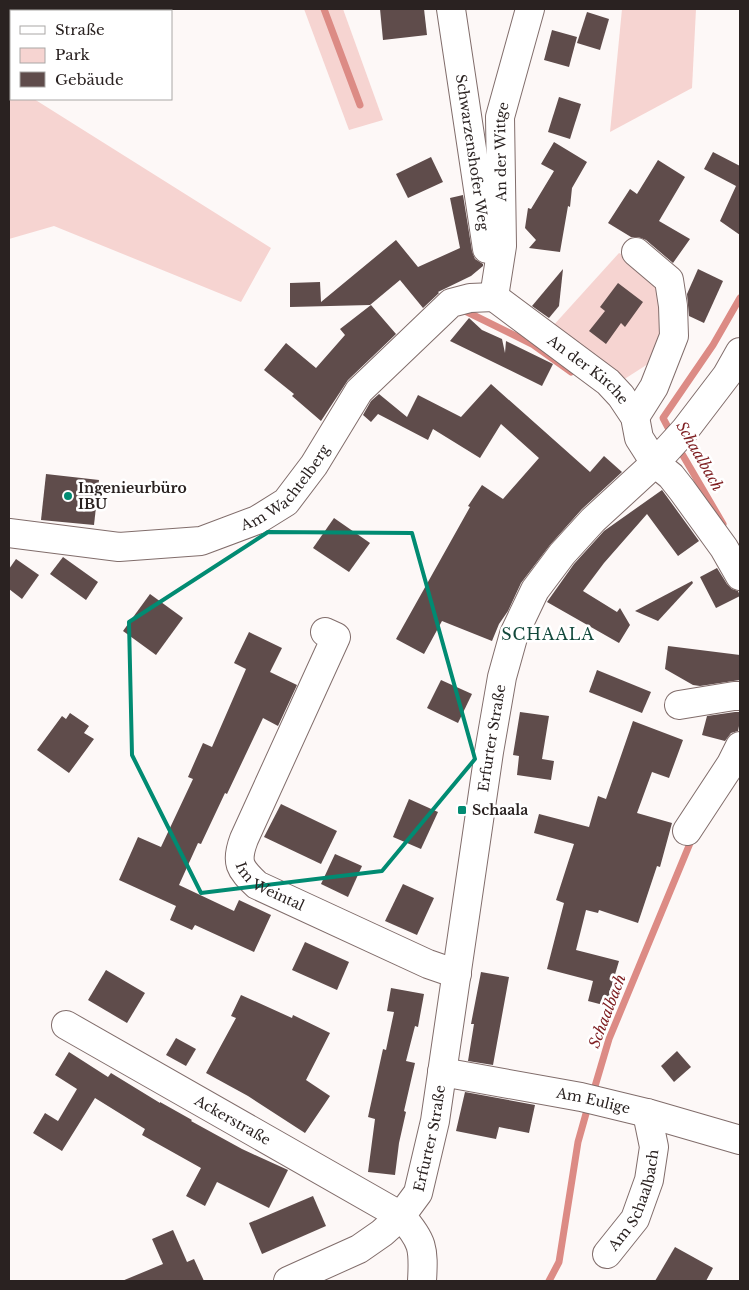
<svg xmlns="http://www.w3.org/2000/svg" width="749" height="1290" viewBox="0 0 749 1290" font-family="'Libre Baskerville',serif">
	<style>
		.green { fill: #f6d4d1 }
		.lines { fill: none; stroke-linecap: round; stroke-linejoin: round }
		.stream { stroke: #dc8b85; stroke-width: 7 }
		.building { fill: #5f4c4b }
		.minor-casing { stroke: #816d6b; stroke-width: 30 }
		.minor { stroke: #fff; stroke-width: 28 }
		.marked { fill: none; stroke: #018b72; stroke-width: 4; stroke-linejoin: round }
		.poi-dot { fill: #018b72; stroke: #fff; stroke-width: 2 }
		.labels { text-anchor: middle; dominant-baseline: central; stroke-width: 5; stroke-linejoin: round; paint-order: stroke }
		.street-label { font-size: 14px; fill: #2a2221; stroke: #fff }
		.poi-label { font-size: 14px; font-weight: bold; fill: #2a2221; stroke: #fff; text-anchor: start }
		.water-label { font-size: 15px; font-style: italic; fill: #7e1e21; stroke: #fff }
		.quarter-label { font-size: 16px; letter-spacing: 1px; fill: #13493c; stroke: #fff }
	</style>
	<rect width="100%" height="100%" fill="#fdf8f7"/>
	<g class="green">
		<polygon points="304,9 343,9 383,120 349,130"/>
		<polygon points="622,9 696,9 692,88 610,132"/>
		<polygon points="9,88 11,89 11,99 34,99 271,248 241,302 54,226 9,239"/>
		<polygon points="619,253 646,267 671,312 651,362 623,380 552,327"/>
	</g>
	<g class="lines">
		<g class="stream">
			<polyline points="324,9 360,105"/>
			<polyline points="463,310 532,344 571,372"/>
			<polyline points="672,435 663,418 713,345 740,298"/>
			<polyline points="678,447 723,524"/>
			<polyline points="593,1093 609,1039 693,836"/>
			<polyline points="549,1281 559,1262 578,1142 589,1103"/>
		</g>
	</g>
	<g class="building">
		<polygon points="380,9 424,9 427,35 383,40"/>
		<polygon points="587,12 609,19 600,50 577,43"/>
		<polygon points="552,30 577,37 569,67 544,60"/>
		<polygon points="559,97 581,104 570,139 548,132"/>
		<polygon points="554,142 587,162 572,188 570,207 568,206 560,252 529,248 536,240 525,228 528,208 531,209 554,171 541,164"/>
		<polygon points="713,152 740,166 740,235 720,221 736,186 704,169"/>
		<polygon points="431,157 443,182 408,198 396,174"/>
		<polygon points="658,160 685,177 659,221 690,239 673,263 646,240 638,237 631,237 608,223 630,189 637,194"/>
		<polygon points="463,195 472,251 475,259 483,264 483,266 471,276 438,292 439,293 423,308 400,280 370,305 290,307 290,283 320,282 321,302 396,240 418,267 460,248 450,198"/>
		<polygon points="563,269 559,306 549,318 532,306"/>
		<polygon points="698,269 723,281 704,323 689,316 687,294"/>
		<polygon points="618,283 643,302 625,327 621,323 606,344 589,331 605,311 600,307"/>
		<polygon points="371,305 396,334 348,380 321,421 292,396 294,394 264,370 286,343 316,368 345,335 340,329"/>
		<polygon points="469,318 482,330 502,339 505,353 506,341 553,364 542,386 450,341"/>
		<polygon points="491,384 590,472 604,456 622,472 582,509 550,545 521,583 508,611 499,624 492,641 442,621 424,654 396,639 470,507 468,506 482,485 503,499 539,458 501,424 480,458 433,429 428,440 378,414 371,422 363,415 371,401 379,394 407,417 418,395 461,417"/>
		<polygon points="46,474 99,480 94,525 41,520"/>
		<polygon points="662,490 699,541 678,556 647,514 604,563 583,591 617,612 620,608 630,625 619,643 547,602 574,564 604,531"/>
		<polygon points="334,518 370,543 349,572 313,548"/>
		<polygon points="63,557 98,582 86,600 50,574"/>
		<polygon points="16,559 39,575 22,599 9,589 9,569"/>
		<polygon points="717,568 727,584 732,589 738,591 740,596 716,608 700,577"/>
		<polygon points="692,581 693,583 658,621 635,611"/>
		<polygon points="150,594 183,618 156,655 123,631"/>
		<polygon points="249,632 282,648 270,672 297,685 278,726 263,718 227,794 225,793 201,844 198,843 179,885 234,911 239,900 271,915 254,952 195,925 192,930 170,920 176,906 119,880 138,837 161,847 193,779 188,777 203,743 212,747 246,669 234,663"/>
		<polygon points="668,646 740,655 740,680 700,686 693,685 665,669"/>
		<polygon points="597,670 651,692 642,713 589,692"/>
		<polygon points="441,680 472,694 458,723 427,708"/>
		<polygon points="520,712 549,716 542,759 554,761 551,780 517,775 519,756 513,755"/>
		<polygon points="735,712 740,712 740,721 738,731 731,733 725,741 702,735 707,716"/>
		<polygon points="70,713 89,726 84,733 94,739 69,773 37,750 62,716 66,719"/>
		<polygon points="633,721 683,740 669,778 652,772 637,813 672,823 660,867 657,866 638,923 599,910 598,913 586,910 576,950 619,961 611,988 616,989 611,1007 588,1001 593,981 547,969 564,903 556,900 574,844 534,833 539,814 589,827 598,796 606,799"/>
		<polygon points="409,799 438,812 421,849 393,837"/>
		<polygon points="281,804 337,831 321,864 264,837"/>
		<polygon points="335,854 362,866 348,897 321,884"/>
		<polygon points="403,884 434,898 417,935 385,921"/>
		<polygon points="305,942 349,962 337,990 292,970"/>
		<polygon points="106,970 145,993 127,1023 88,1000"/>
		<polygon points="481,972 509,977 493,1065 468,1061 474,1024 471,1024"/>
		<polygon points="391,988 424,994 418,1027 415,1026 406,1061 415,1063 404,1111 406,1112 399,1143 395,1175 368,1172 375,1119 368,1117 383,1049 386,1050 394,1012 387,1011"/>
		<polygon points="241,995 292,1018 293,1015 330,1033 306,1080 330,1096 305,1133 248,1096 206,1073 236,1018 231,1016"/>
		<polygon points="176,1038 196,1049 186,1066 166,1055"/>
		<polygon points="677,1051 691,1067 674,1082 661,1066"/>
		<polygon points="69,1052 108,1077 111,1073 160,1103 160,1102 192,1120 191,1121 242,1149 288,1170 269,1208 217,1182 205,1206 186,1196 201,1168 142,1135 145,1129 95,1098 62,1151 33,1133 45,1113 58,1121 77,1089 55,1075"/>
		<polygon points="465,1092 535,1105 529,1133 499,1127 496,1139 456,1131"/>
		<polygon points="313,1196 326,1226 262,1254 249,1223"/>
		<polygon points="173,1230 187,1262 194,1259 204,1281 122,1281 163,1264 152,1239"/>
		<polygon points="675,1247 713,1268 706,1281 655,1281"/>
	</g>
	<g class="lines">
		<defs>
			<g id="minor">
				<path id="s1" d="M451 9 487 249"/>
				<path id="s2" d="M494 297 608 382 621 396 635 417 639 438 655 463 671 476 682 490 724 548 740 576"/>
				<path id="s3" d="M494 297 502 246 500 117 530 9"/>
				<polyline points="635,417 654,387 674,336 673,306 669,280 636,252"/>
				<path id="s4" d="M9 533 119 547 201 541 257 520 286 502 314 465 359 391 451 303 470 298 494 297"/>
				<path id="s5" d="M325 632 336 637 244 839C235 863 240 869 257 885L428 964 457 974"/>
				<polyline points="679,705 734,696 740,696"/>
				<polyline points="687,831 731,764 740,746"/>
				<path id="s6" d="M66 1025 401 1216C423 1241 424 1248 422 1281"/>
				<path id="s7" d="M442 1072 581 1097 647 1113 740 1140"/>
				<path id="s8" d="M607 1254 635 1219 649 1180 654 1147 647 1113"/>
				<path id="s9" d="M288 1281 359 1249 382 1233 401 1216 418 1193 435 1121 489 752 502 677 514 634 535 590 562 554 593 520 655 463 685 430 727 375 740 352"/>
			</g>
		</defs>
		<use href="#minor" class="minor-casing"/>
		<use href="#minor" class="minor"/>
	</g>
	<path class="marked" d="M268 532 412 533 475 759 382 871 201 893 132 755 129 622Z"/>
	<g class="poi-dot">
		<circle cx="68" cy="496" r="5"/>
		<rect x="457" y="805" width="10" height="10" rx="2.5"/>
	</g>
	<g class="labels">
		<g class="street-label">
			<text stroke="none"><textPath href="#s3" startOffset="146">An der Wittge</textPath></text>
			<text stroke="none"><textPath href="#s1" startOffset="145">Schwarzenshofer Weg</textPath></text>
			<text stroke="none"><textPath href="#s2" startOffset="119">An der Kirche</textPath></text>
			<text stroke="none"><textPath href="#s4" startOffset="296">Am Wachtelberg</textPath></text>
			<text stroke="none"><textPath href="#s9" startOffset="621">Erfurter Straße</textPath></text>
			<text stroke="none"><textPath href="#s5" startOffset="298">Im Weintal</textPath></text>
			<text stroke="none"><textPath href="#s7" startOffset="154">Am Eulige</textPath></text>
			<text stroke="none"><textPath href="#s6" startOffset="192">Ackerstraße</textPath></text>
			<text stroke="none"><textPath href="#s9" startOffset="216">Erfurter Straße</textPath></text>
			<text stroke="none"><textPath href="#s8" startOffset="62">Am Schaalbach</textPath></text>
		</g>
		<g class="poi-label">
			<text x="78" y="488">Ingenieurbüro<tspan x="78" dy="16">IBU</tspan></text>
			<text x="472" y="810">Schaala</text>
		</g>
		<g class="water-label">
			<text transform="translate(700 456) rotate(60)">Schaalbach</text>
			<text transform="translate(607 1011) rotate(-69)">Schaalbach</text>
		</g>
		<g class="quarter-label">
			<text x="548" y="634">SCHAALA</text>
		</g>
	</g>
	<rect width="749" height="1290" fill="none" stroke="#2a2221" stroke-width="20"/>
	<rect x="10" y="10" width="162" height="90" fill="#ffffff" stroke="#aaa7a6"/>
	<rect x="20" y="26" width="25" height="8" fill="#ffffff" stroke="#aaa7a6"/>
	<text x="55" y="35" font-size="15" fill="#2a2221">Straße</text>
	<rect x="20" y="48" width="25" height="15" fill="#f6d4d1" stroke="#aaa7a6"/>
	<text x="55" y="60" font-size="15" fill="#2a2221">Park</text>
	<rect x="20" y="72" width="25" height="15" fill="#5f4c4b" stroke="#aaa7a6"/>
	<text x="55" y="85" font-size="15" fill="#2a2221">Gebäude</text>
</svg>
